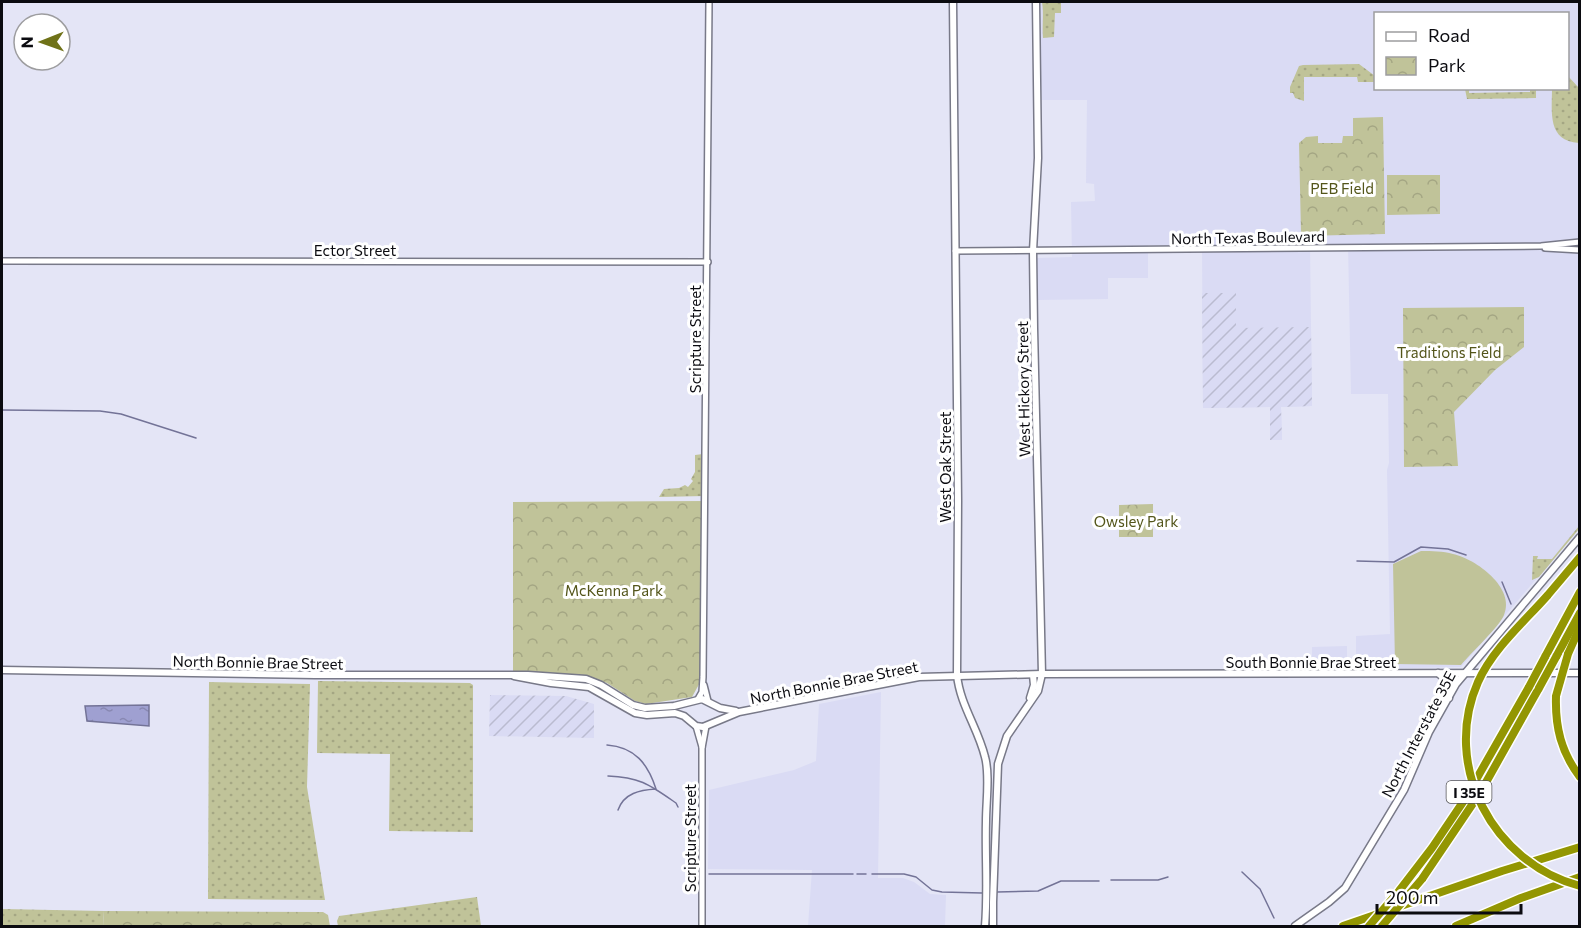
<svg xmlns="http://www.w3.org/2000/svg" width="1581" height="928" viewBox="0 0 1581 928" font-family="Commissioner,sans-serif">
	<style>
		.built { fill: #dadbf4; fill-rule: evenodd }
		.industrial { fill: url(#industrial-furrows) }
		.grass { fill: url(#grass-dots) }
		.park { fill: url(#park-crowns) }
		.pitch { fill: #c0c399 }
		.water { fill: url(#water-ripples); stroke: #737397; stroke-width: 1.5 }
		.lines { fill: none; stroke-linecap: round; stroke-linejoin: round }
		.stream { stroke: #737397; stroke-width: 1.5 }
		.tertiary-casing { stroke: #787988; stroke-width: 8 }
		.secondary-casing { stroke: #787988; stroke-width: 9 }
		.motorway-casing { stroke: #fff; stroke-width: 11 }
		.tertiary { stroke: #fff; stroke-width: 5 }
		.secondary { stroke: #fff; stroke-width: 6 }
		.motorway { stroke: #939602; stroke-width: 8 }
		.motorway-bridge-casing { stroke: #fff; stroke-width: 11; stroke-linecap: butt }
		.motorway-bridge { stroke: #939602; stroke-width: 8 }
		.labels { text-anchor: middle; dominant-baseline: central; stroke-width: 6; stroke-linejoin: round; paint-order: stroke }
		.shield { fill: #fff; stroke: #545458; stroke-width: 1.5 }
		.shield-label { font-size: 14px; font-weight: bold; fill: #0b0b10 }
		.park-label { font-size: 15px; fill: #53551a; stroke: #fff }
		.street-label { font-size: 15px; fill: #0b0b10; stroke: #fff }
	</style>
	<defs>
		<pattern id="industrial-furrows" width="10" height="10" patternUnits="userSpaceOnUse" patternTransform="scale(1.5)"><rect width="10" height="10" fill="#dadbf4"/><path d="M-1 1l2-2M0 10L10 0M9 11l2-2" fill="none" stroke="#babbd0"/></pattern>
		<pattern id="grass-dots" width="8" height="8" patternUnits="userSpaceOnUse" patternTransform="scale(1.5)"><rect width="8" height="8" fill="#c0c399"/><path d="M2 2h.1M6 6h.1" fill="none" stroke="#a4a683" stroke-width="1.8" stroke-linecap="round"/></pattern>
		<pattern id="park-crowns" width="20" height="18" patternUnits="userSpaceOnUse" patternTransform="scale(1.5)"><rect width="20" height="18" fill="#c0c399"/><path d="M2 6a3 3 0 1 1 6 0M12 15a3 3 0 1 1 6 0" fill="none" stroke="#a4a683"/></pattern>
		<pattern id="water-ripples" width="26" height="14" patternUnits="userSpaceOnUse" patternTransform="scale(1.5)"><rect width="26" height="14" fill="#9fa0d1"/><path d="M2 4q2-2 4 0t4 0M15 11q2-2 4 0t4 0" fill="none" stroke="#8888b2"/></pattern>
	</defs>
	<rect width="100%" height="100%" fill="#e4e5f6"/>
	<g class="built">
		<path d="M1039 2H1579V529L1461 667 1356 669V636L1390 634 1387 470 1389 463 1388 394H1351L1348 244H1310L1312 406 1281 407 1282 440H1270V407L1203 408 1202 245H1148V278H1108V299L1038 300 1037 258 1072 257 1071 202 1095 201 1094 184 1086 183 1087 100H1041ZM1376 14H1568V88H1376Z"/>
		<polygon points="1347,646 1347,666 1312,667 1312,647"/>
		<polygon points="881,692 878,878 903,878 914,882 930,894 946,895 945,926 808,926 812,870 708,869 709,790 794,770 816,761 819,704"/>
	</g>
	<g class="industrial">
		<polygon points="1202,293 1236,293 1236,328 1311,327 1312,406 1281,407 1282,440 1270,440 1270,407 1203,408"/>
		<polygon points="490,695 566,696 594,704 594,738 489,736"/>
	</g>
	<g class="grass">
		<path d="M1042 2H1061V13H1055L1054 37 1043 38C1042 25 1044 14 1042 2Z"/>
		<polygon points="1359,64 1375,76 1375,82 1358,82 1357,77 1304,77 1304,101 1295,98 1293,93 1290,93 1290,87 1299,66 1303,65"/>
		<path d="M1568 76 1579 88V143C1547 141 1552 112 1552 89L1568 88Z"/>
		<polygon points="1465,89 1469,89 1469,93 1530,92 1530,89 1536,89 1536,98 1467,99"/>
		<polygon points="703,454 705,496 659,497 664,489 679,488 685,485 688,487 693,481 691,479 695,472 695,455"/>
		<polygon points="1579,526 1579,529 1539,577 1532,580 1533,556 1538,556 1537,559 1552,559"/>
		<polygon points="318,681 470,683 473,685 473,832 389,831 390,754 317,753"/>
		<polygon points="209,682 310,684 307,787 325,900 208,899"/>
		<polygon points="477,897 481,926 338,926 337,921 339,916"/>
		<polygon points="2,909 104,911 103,926 2,926"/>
	</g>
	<g class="park">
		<polygon points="1383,117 1385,234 1303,236 1301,233 1299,143 1306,137 1318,136 1318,143 1342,143 1343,136 1353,136 1353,118"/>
		<polygon points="1387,175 1440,175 1440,214 1387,215"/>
		<polygon points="1524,307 1524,347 1495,370 1454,412 1458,466 1404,467 1403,308"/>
		<polygon points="705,501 703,677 692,697 646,704 635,701 607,683 583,675 513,671 513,502"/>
		<polygon points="1153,504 1153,537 1119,537 1119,505"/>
		<polygon points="104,911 323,912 328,915 330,926 103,926"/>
	</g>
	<path class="pitch" d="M1421 551C1432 551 1443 551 1453 554 1476 559 1516 588 1504 615 1500 626 1470 654 1461 665L1395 664 1393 564Z"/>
	<polygon class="water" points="149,705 149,726 87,721 85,706"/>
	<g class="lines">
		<g class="stream">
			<polyline points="2,410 100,411 121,414 196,438"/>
			<polyline points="1357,561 1394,562 1421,547 1448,549 1466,555"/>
			<polyline points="1502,582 1511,604"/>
			<path d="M607 745C635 747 648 764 656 789 640 790 624 793 618 810"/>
			<path d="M608 776C640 777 650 785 676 803L678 807"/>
			<polyline points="1242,872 1260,889 1274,918"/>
			<polyline points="709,874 853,874"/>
			<polyline points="857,874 866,874"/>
			<polyline points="872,874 904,874 916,877 932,890 942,892 982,893"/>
			<polyline points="1111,880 1158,880 1168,877"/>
			<polyline points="997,892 1038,891 1061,881 1099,881"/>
		</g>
		<defs>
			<g id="tertiary">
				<polyline points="1545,248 1580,250"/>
				<polyline points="955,251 1541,246 1580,242"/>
				<polyline points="2,261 708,262"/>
				<polyline points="704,685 708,701"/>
				<polyline points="698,699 702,692 703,677 709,2"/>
				<polyline points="696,726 702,747"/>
				<polyline points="702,926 702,748 706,726"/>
			</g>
			<g id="secondary">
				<path d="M953 2 958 501 957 675C960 705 978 728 985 757 990 775 986 802 986 821 985 856 988 891 985 926"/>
				<polyline points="2,670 315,675 528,675 586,679 601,685 633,705 645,708 674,706 702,699 720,708 736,711"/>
				<polyline points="1438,673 1447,681 1449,698"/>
				<polyline points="514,676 551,683 589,687 635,713 647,715 675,713 684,716 696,726 703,727 739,712 919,677 1042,674 1580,673"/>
				<polyline points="1030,698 1034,685 1033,675"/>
				<polyline points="993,926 993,902 998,764 1007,736 1038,691 1042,674 1034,328 1033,251 1038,158 1036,2"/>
				<polyline points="1295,926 1329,902 1345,888 1404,790 1429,732 1456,684 1580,537"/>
			</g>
			<g id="motorway">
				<polyline points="1547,596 1580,557"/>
				<polyline points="1568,654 1580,627"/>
				<polyline points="1545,657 1580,592"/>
				<polyline points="1556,657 1580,613"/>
				<path d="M1556 696C1555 727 1561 752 1580 777"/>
				<polyline points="1422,879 1480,793 1539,688"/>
				<polyline points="1399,891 1432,848 1465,799 1529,687"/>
				<polyline points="1343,926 1502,871 1580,847"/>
				<polyline points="1456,926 1521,898 1580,877"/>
			</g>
		</defs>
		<use href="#tertiary" class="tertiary-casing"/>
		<use href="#secondary" class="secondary-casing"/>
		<use href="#motorway" class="motorway-casing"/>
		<use href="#tertiary" class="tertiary"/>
		<use href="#secondary" class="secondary"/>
		<use href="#motorway" class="motorway"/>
		<defs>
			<g id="motorway-bridge">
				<path d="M1547 596C1523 623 1493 649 1478 682 1441 766 1493 863 1580 886"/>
				<polyline points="1529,687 1545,657"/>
				<polyline points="1539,688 1556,657"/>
				<polyline points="1556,696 1568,654"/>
				<polyline points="1369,926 1399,891"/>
				<polyline points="1382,926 1422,879"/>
			</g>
		</defs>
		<use href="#motorway-bridge" class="motorway-bridge-casing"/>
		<use href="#motorway-bridge" class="motorway-bridge"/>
	</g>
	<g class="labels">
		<rect class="shield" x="1446.5" y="781" width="45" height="22" rx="4.5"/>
		<g class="shield-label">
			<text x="1469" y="792">I 35E</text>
		</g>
		<g class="park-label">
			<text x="1342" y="188">PEB Field</text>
			<text x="1449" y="352">Traditions Field</text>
			<text x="1136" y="521">Owsley Park</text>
			<text x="614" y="590">McKenna Park</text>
		</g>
		<g class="street-label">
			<text transform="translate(1248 237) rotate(-1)">North Texas Boulevard</text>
			<text x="355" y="250">Ector Street</text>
			<text transform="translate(695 339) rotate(-90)">Scripture Street</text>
			<text transform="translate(1023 389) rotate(-91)">West Hickory Street</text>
			<text transform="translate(945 467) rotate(-90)">West Oak Street</text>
			<text transform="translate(258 662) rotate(1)">North Bonnie Brae Street</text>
			<text x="1311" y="662">South Bonnie Brae Street</text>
			<text transform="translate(834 682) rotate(-11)">North Bonnie Brae Street</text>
			<text transform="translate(1418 734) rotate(-62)">North Interstate 35E</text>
			<text transform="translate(690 838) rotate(-90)">Scripture Street</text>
		</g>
	</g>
	<rect width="1581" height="928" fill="none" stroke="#0b0b10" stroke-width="6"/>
	<rect x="1374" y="12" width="195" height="78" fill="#ffffff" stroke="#9d9d9f" stroke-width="1.5"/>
	<rect x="1386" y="32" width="30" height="9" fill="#ffffff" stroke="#9d9d9f" stroke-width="1.5"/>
	<text x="1428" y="42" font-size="18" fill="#0b0b10">Road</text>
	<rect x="1386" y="57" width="30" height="18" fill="url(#park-crowns)" stroke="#9d9d9f" stroke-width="1.5"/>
	<text x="1428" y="72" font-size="18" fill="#0b0b10">Park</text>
	<g transform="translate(42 42) rotate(269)"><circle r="28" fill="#ffffff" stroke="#9d9d9f" stroke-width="1.5"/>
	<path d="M0-4.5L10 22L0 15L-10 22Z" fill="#6f7218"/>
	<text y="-9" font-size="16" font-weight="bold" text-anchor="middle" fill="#0b0b10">N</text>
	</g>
	<path d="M1377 904v9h144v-9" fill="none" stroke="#0b0b10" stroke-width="3"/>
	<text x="1386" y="904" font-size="18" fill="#0b0b10" stroke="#ffffff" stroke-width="4.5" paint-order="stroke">200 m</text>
</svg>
